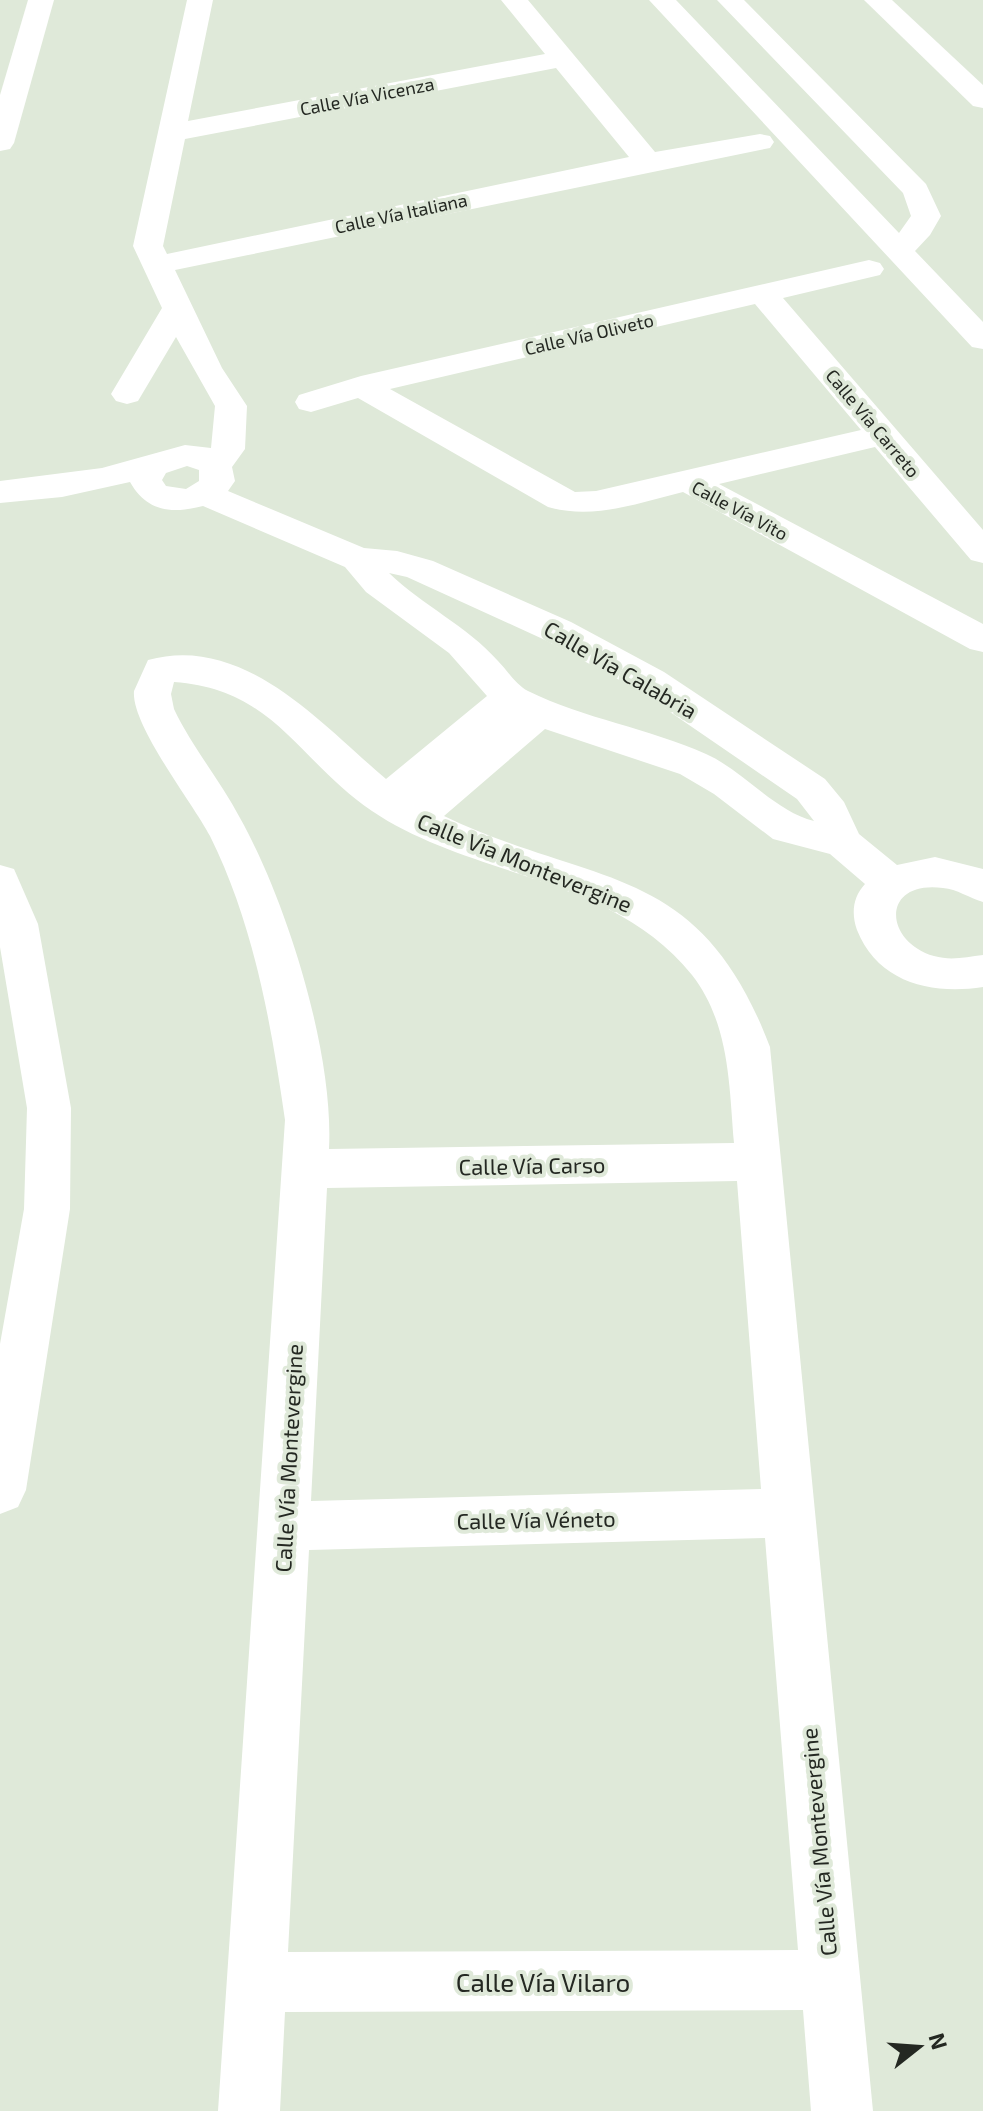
<svg xmlns="http://www.w3.org/2000/svg" width="983" height="2111" viewBox="0 0 983 2111" font-family="'Exo 2',sans-serif">
	<style>
		.lines { fill: none; stroke-linecap: round; stroke-linejoin: round }
		.minor { fill: #fff; fill-rule: evenodd }
		.labels { text-anchor: middle; dominant-baseline: central; stroke-width: 8; stroke-linejoin: round; paint-order: stroke }
		.far-street-label { font-size: 18px; fill: #242822; stroke: #dfe9d9 }
		.street-label { font-size: 22px; fill: #242822; stroke: #dfe9d9 }
		.near-street-label { font-size: 26px; fill: #242822; stroke: #dfe9d9 }
	</style>
	<rect width="100%" height="100%" fill="#dfe9d9"/>
	<g class="lines">
		<g class="minor">
			<polygon points="28,0 54,0 14,143 10,149 0,151 0,95"/>
			<path d="M187 0H213L188 121 545 54 501 0H528L655 152 760 134 770 136 774 142 770 148 760 150 175 270 222 368 247 406 245 449 232 467 235 481 228 491 364 548 397 551 433 561 571 622 664 672 825 779 844 802 859 834 897 865 935 857 983 869V902C969 898 957 889 943 888 881 880 883 941 934 956 951 961 966 957 983 955V987C932 995 878 983 857 930 851 913 853 897 865 884L830 854 773 839 714 794 680 774 545 729 444 816C596 889 699 860 770 1047L873 2111H811L803 2010 285 2012 280 2111H218L285 1120C271 1023 254 925 210 836 192 802 131 725 134 691L148 660C244 633 322 725 386 779L487 696 449 653 366 592 345 567 203 506C172 514 147 512 130 482L62 497 0 503V481L102 468 185 445 211 448 215 406 176 337 138 401 127 404 116 401 111 394 162 308 133 246ZM556 68 629 157 167 254 163 246 185 139ZM187 466 199 470V481L186 489 166 486 162 480 166 473ZM389 573 407 577 545 640 638 690 797 799 814 821C774 811 744 771 706 754 648 728 585 719 528 691 516 685 507 670 498 661 466 625 423 606 389 573ZM174 682C275 689 298 761 372 811 471 878 614 876 692 975 730 1024 729 1085 734 1143L329 1149C334 1053 287 902 240 818 220 780 192 747 174 709L171 694ZM737 1181 761 1489 311 1501 327 1188ZM765 1538 798 1950 288 1952 309 1550Z"/>
			<polygon points="649,0 676,0 899,233 911,216 903,193 717,0 744,0 926,184 941,216 930,235 915,251 983,322 983,349 972,347"/>
			<polygon points="864,0 892,0 983,85 983,108 973,106"/>
			<path d="M869 260 880 263 884 269 880 275 783 298 983 530V563L971 560 875 447 719 484 983 624V652L970 649 683 492C638 503 594 520 548 507L358 398 311 412 299 409 295 402 299 395 361 376ZM755 304 861 430 596 491 575 492 390 389Z"/>
			<polygon points="0,865 14,869 38,924 71,1108 70,1209 26,1490 18,1507 0,1514 0,1344 24,1209 27,1108 0,947"/>
		</g>
	</g>
	<g class="labels">
		<g class="far-street-label">
			<text transform="translate(367 96) rotate(-11)">Calle Vía Vicenza</text>
			<text transform="translate(401 213) rotate(-12)">Calle Vía Italiana</text>
			<text transform="translate(589 334) rotate(-13)">Calle Vía Oliveto</text>
			<text transform="translate(873 423) rotate(50)">Calle Vía Carreto</text>
			<text transform="translate(740 510) rotate(28)">Calle Vía Vito</text>
		</g>
		<g class="street-label">
			<text transform="translate(621 669) rotate(30)">Calle Vía Calabria</text>
			<text transform="translate(525 862) rotate(22)">Calle Vía Montevergine</text>
			<text transform="translate(532 1165) rotate(-1)">Calle Vía Carso</text>
			<text transform="translate(288 1458) rotate(-87)">Calle Vía Montevergine</text>
			<text transform="translate(536 1519) rotate(-1)">Calle Vía Véneto</text>
			<text transform="translate(818 1842) rotate(-95)">Calle Vía Montevergine</text>
		</g>
		<g class="near-street-label">
			<text x="543" y="1981">Calle Vía Vilaro</text>
		</g>
	</g>
	<g transform="translate(919 2047) rotate(73)" stroke="#dfe9d9" stroke-width="6" paint-order="stroke">
	<path d="M0-6L14 30L0 20L-14 30Z" fill="#242822"/>
	<text y="-12" font-size="22" font-weight="bold" text-anchor="middle" fill="#242822">N</text>
	</g>
</svg>
